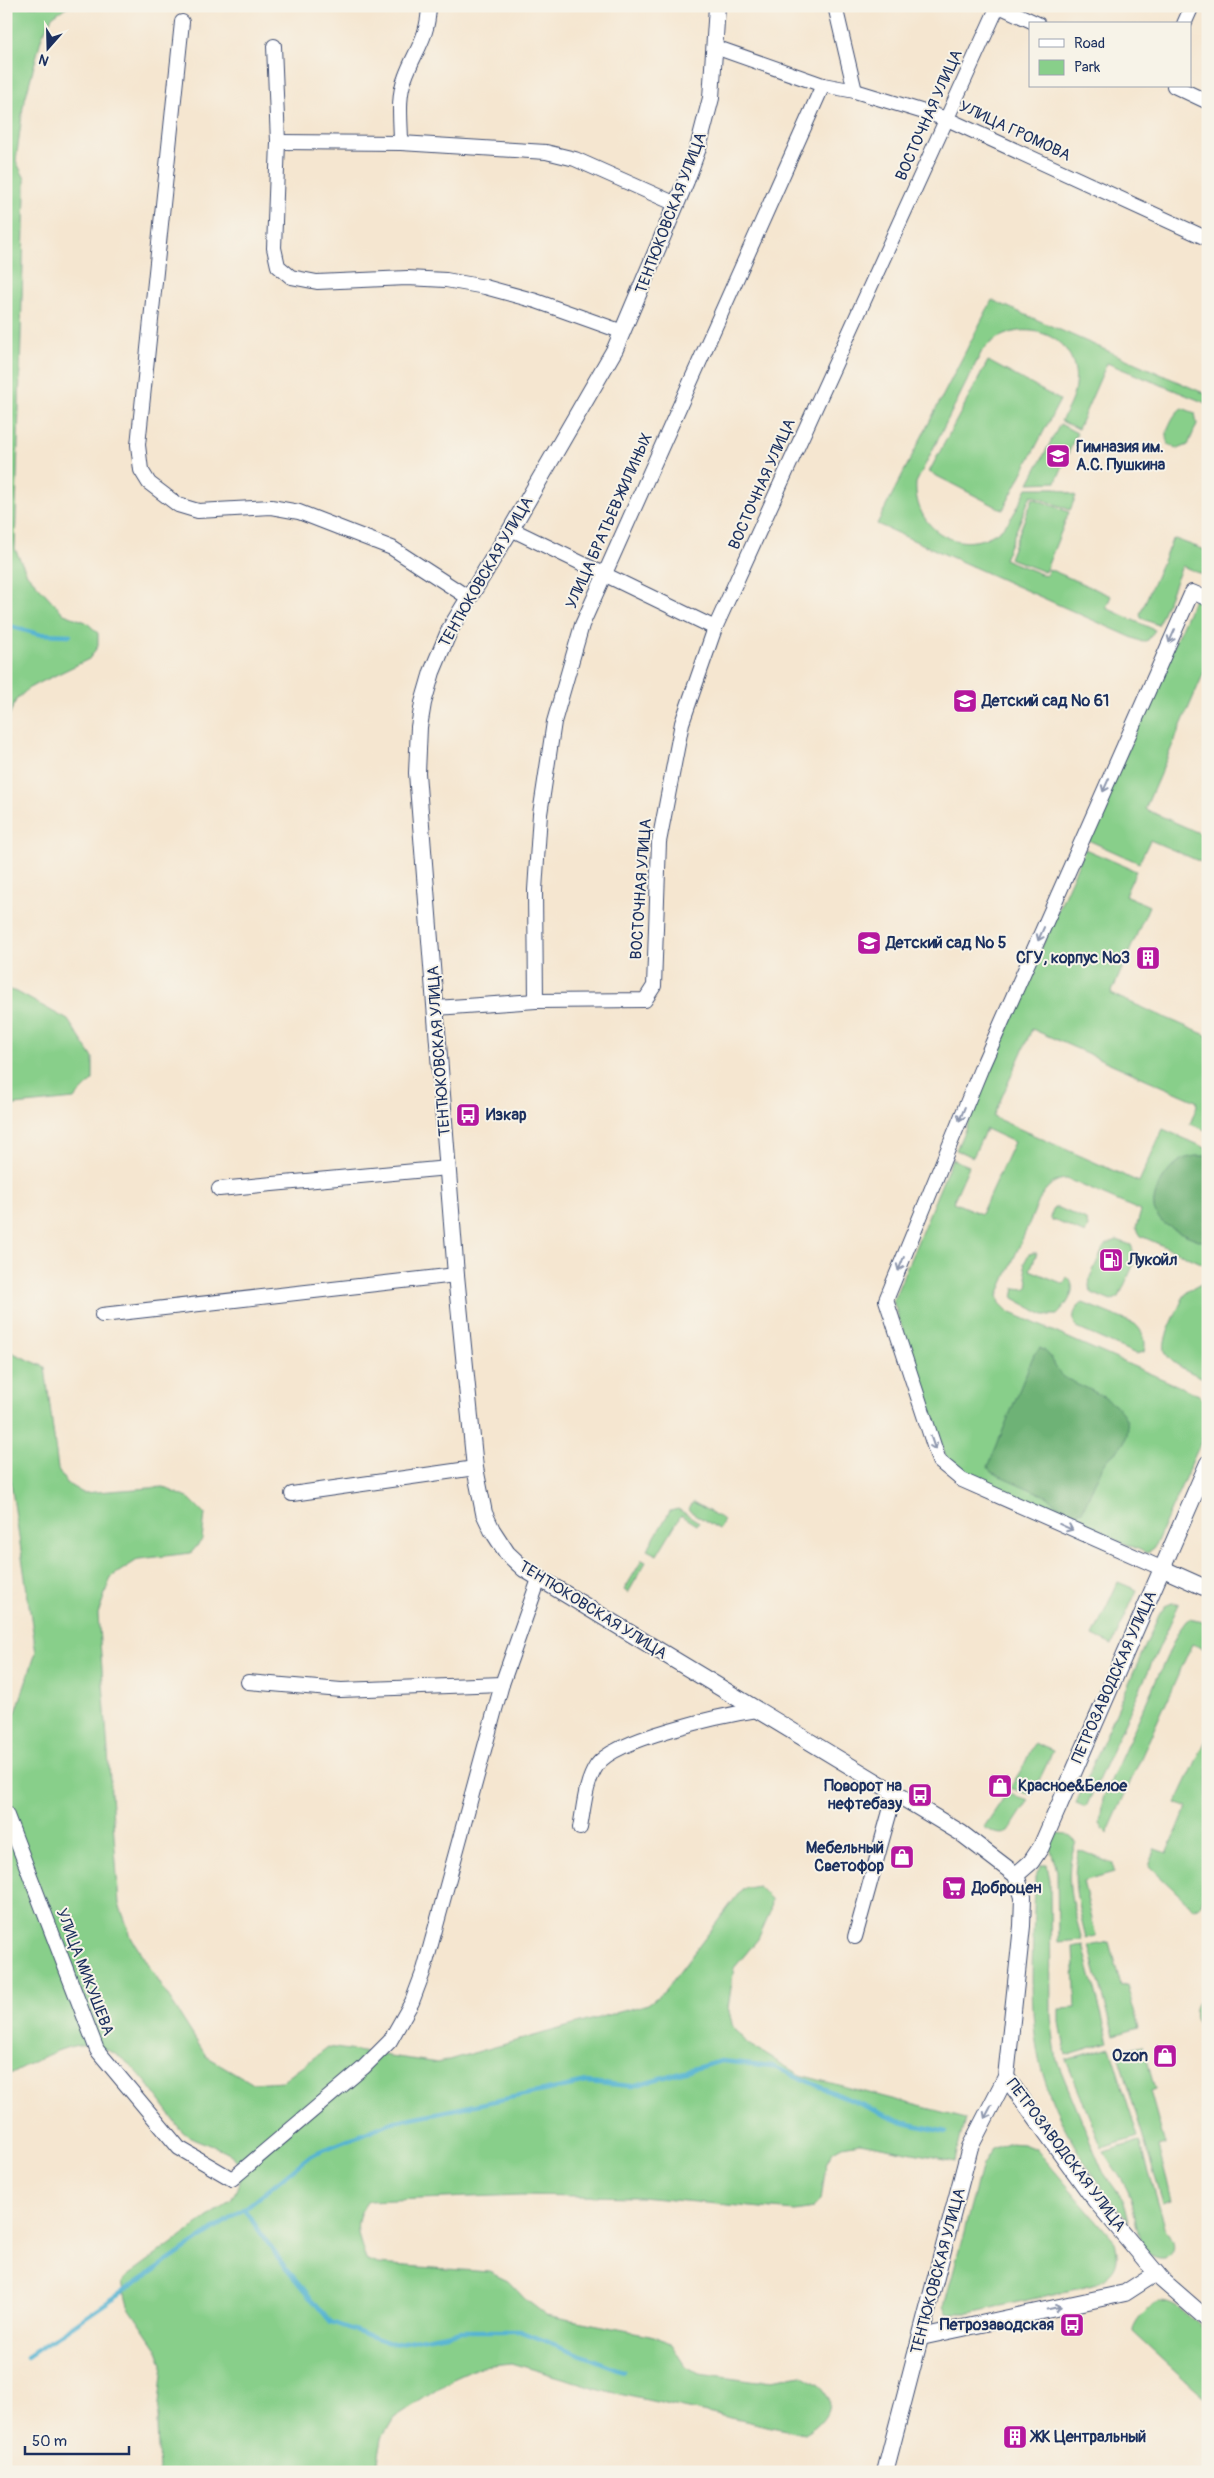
<svg xmlns="http://www.w3.org/2000/svg" width="1214" height="2478" viewBox="0 0 1214 2478" font-family="Pangolin,sans-serif">
	<style>
		.green { fill: #88cf8a; stroke: #527f74 }
		.forest { fill: #6eb276; stroke: #44706a }
		.lines { fill: none; stroke-linecap: round; stroke-linejoin: round }
		.stream { stroke: #54b4d2; stroke-width: 4.5 }
		.minor-casing { stroke: #3c4a6f; stroke-width: 16 }
		.tertiary-casing { stroke: #3c4a6f; stroke-width: 18 }
		.minor { stroke: #fff; stroke-width: 14 }
		.tertiary { stroke: #fff; stroke-width: 16 }
		.oneway { stroke: #8d97ae }
		.labels { text-anchor: middle; dominant-baseline: central; stroke-width: 4; stroke-linejoin: round; paint-order: stroke }
		.street-label { font-size: 16px; fill: #1b2f5e; stroke: #f7f3e8 }
		.poi-label { font-size: 16px; font-weight: bold; fill: #1b2f5e; stroke: #f7f3e8; text-anchor: start }
	</style>
	<rect width="100%" height="100%" fill="#f7f3e8"/>
	<filter id="ink" filterUnits="userSpaceOnUse"><feTurbulence type="fractalNoise" baseFrequency=".02" numOctaves="2"/><feDisplacementMap in="SourceGraphic" scale="10" xChannelSelector="R" yChannelSelector="G"/><feConvolveMatrix kernelMatrix="1 2 1 2 8 2 1 2 1" color-interpolation-filters="sRGB"/></filter>
	<filter id="wash" filterUnits="userSpaceOnUse"><feTurbulence type="fractalNoise" baseFrequency=".0096" numOctaves="4" result="noise"/><feDisplacementMap in="SourceGraphic" scale="20" xChannelSelector="R" yChannelSelector="G"/><feGaussianBlur stdDeviation="1.12" result="paint"/><feColorMatrix in="noise" values="0 0 0 0 0 0 0 0 0 0 0 0 0 0 0 0 0 1.4 0 .05"/><feComposite in="paint" operator="in"/></filter>
	<g filter="url(#wash)">
		<rect width="100%" height="100%" fill="#f5e6d0"/>
		<g class="green">
			<polygon points="6,6 85,6 66,7 52,17 42,36 23,107 16,161 25,179 25,193 15,549 27,574 64,614 86,622 98,633 98,646 89,659 29,688 16,700 6,722"/>
			<path d="M992 300 1208 395V404L1107 363 1078 429 1061 421C1067 410 1074 398 1075 386 1082 334 1017 311 982 351L916 483C913 530 962 559 1000 530 1014 519 1019 503 1027 488H1056L1076 496 1070 510 1031 495 1004 559 1046 576 1049 569 1111 596 1106 608 1155 630 1148 640 1142 642 877 524Z"/>
			<polygon points="988,361 1060,400 1003,510 929,472"/>
			<path d="M1182 408 1195 413 1197 424 1188 445 1178 449 1168 444C1163 434 1173 413 1182 408Z"/>
			<polygon points="1060,424 1077,433 1056,482 1029,483"/>
			<polygon points="1033,498 1069,512 1045,572 1009,558"/>
			<polygon points="1175,539 1208,551 1208,577 1182,566 1158,625 1141,618 1140,614 1172,540"/>
			<polygon points="1194,599 1208,605 1208,663 1145,809 1208,837 1208,865 1150,840 1139,863 1088,840"/>
			<path d="M1085 849 1136 871 1125 895 1149 906 1111 994 1208 1036V1131L1190 1124 1197 1106 1196 1101 1032 1029 993 1117 1139 1182 1163 1129 1208 1149V1266L1141 1236 1136 1228 1141 1211 1067 1179C1055 1179 1048 1186 1041 1196L998 1295 1000 1303 1009 1312 1199 1395 1208 1404V1426L1154 1548 1147 1553 969 1476 946 1458 893 1301 952 1159 969 1166 953 1202 981 1214 1014 1142 986 1129 973 1157 956 1150 1014 1015 1012 1014Z"/>
			<polygon points="6,989 17,992 68,1020 93,1058 93,1080 74,1099 6,1106"/>
			<polygon points="1054,1208 1059,1208 1086,1220 1088,1227 1085,1234 1054,1220 1053,1222 1050,1217"/>
			<polygon points="1117,1240 1131,1245 1136,1259 1119,1297 1111,1301 1092,1293 1089,1287 1090,1277 1105,1245"/>
			<path d="M1033 1253H1037L1030 1270 1064 1284 1067 1277C1080 1288 1066 1306 1057 1315H1044L1013 1298 1015 1288 1025 1289 1029 1286 1024 1263 1029 1254Z"/>
			<path d="M1201 1284 1208 1285V1380C1149 1355 1160 1350 1183 1298L1188 1291Z"/>
			<path d="M1083 1303 1135 1324C1143 1332 1147 1340 1144 1352L1136 1354 1077 1328C1071 1319 1073 1309 1083 1303Z"/>
			<path d="M6 1350 45 1367 58 1469 66 1483 83 1493 163 1487 190 1499 205 1514 202 1540 191 1553 139 1559 111 1577 98 1614 119 1904 132 1939 206 2056 252 2083 283 2081 328 2047 438 2063 648 2004 665 1991 742 1889 758 1886 771 1899 770 1912 758 1939 734 1968 728 2008 733 2027 748 2044 800 2075 965 2118 955 2161 860 2143 842 2146 833 2151 826 2164 821 2200 813 2208 795 2211 640 2197 521 2195 368 2201C351 2222 358 2236 366 2259L378 2264 489 2272 508 2281 525 2299 546 2315 655 2336 671 2344 685 2366 699 2374 758 2382 802 2375C808 2379 820 2384 824 2390 838 2409 818 2426 804 2434L610 2392 512 2363 482 2366 453 2379 394 2418 382 2438 376 2472H159L157 2424 163 2364 157 2349 128 2306 122 2283 126 2277 231 2200C237 2189 245 2173 237 2161 228 2147 199 2144 184 2133 178 2128 174 2120 170 2114 148 2085 128 2050 88 2045 65 2042 27 2066 6 2076V1717L16 1712 36 1652 6 1449Z"/>
			<polygon points="693,1502 724,1520 719,1529 688,1510"/>
			<polygon points="678,1509 699,1522 697,1525 681,1515 657,1555 647,1550 670,1511"/>
			<polygon points="642,1560 646,1562 628,1593 624,1590"/>
			<polygon points="1118,1582 1137,1590 1112,1645 1093,1636"/>
			<polygon points="1172,1603 1179,1604 1086,1807 1076,1803 1159,1615 1165,1606"/>
			<polygon points="1189,1619 1208,1623 1208,1650 1192,1644 1107,1834 1100,1823 1103,1798 1178,1632 1186,1621"/>
			<polygon points="1208,1736 1208,1888 1200,1906 1194,1909 1149,1866 1156,1849 1167,1853 1187,1808 1176,1803"/>
			<polygon points="1034,1743 1053,1751 1032,1795 1010,1788 1024,1765"/>
			<path d="M1007 1793 1029 1800 1008 1832C999 1837 992 1831 984 1827Z"/>
			<path d="M1056 1833 1067 1834 1076 1842C1062 1876 1073 1906 1082 1940L1058 1942 1057 1871 1049 1843Z"/>
			<path d="M1079 1850 1113 1864 1114 1872 1083 1881 1096 1936 1086 1938C1079 1908 1070 1881 1079 1850Z"/>
			<path d="M1041 1865H1047L1050 1880 1051 2018 1057 2061 1103 2172 1124 2201 1129 2222C1090 2177 1047 2109 1037 2049 1028 1993 1034 1935 1035 1878Z"/>
			<polygon points="1109,1942 1121,1986 1127,1985 1139,2028 1114,2035 1089,1946"/>
			<polygon points="1083,1945 1109,2042 1066,2055 1060,2022 1060,2009 1076,2008 1073,1947"/>
			<path d="M1208 1995V2031C1190 2024 1190 2002 1208 1995Z"/>
			<polygon points="1143,2045 1155,2089 1150,2091 1165,2145 1158,2147 1172,2200 1163,2203 1117,2051"/>
			<polygon points="1110,2047 1138,2137 1102,2148 1066,2060"/>
			<path d="M1140 2141 1166 2230C1173 2241 1177 2248 1165 2258 1133 2261 1138 2215 1130 2196 1125 2182 1112 2166 1104 2152Z"/>
			<path d="M1008 2143 1023 2144 1036 2149 1115 2242C1121 2266 1114 2274 1094 2285L970 2313H948L944 2306 982 2165 992 2149Z"/>
			<path d="M1161 2301C1179 2302 1195 2322 1208 2333V2401L1133 2332C1133 2320 1149 2306 1161 2301Z"/>
		</g>
		<g class="forest">
			<path d="M1196 1156H1208V1243C1195 1239 1164 1228 1157 1216 1146 1199 1165 1172 1178 1162 1183 1158 1190 1157 1196 1156Z"/>
			<path d="M1040 1348C1053 1354 1054 1368 1063 1377 1086 1389 1143 1407 1124 1442 1120 1450 1111 1455 1106 1462 1096 1477 1090 1495 1082 1511L1074 1514 1059 1506 1048 1497 991 1472 988 1467 1034 1354Z"/>
		</g>
		<g class="lines">
			<g class="stream">
				<polyline points="6,625 38,634 70,635"/>
				<polyline points="244,2209 284,2266 331,2322 393,2344 462,2331 520,2331 623,2371"/>
				<polyline points="27,2357 244,2209 311,2155 392,2122 587,2082 632,2086 721,2061 772,2066 904,2123 946,2132"/>
			</g>
		</g>
	</g>
	<g filter="url(#ink)">
		<g class="lines">
			<defs>
				<g id="minor">
					<polyline points="835,6 855,91"/>
					<polyline points="999,6 1038,24"/>
					<polyline points="182,22 138,445 141,470 149,483 178,505 198,511 271,507 299,512 392,548 469,598"/>
					<polyline points="1184,24 1192,6"/>
					<polyline points="274,46 278,142 274,248 278,266 291,277 317,282 407,278 446,280 485,287 536,301 623,332"/>
					<polyline points="715,47 823,85 855,91 947,119 1208,239"/>
					<polyline points="1174,86 1208,102"/>
					<polyline points="278,142 401,143 546,152 575,159 676,204"/>
					<path d="M401 143C401 122 397 98 405 78 415 50 428 39 429 6"/>
					<polyline points="511,529 715,628"/>
					<polyline points="536,1001 535,890 540,814 554,722 582,625 823,85"/>
					<polyline points="436,1008 536,1001 645,1000 654,986 659,842 682,723 715,628 998,6"/>
					<polyline points="219,1189 448,1168"/>
					<polyline points="102,1315 456,1275"/>
					<polyline points="292,1494 475,1468"/>
					<polyline points="1161,1568 962,1480 939,1461 886,1300 981,1069 1192,592 1208,599"/>
					<polyline points="248,1682 341,1690 502,1684"/>
					<polyline points="6,1813 97,2050 179,2148 232,2179 363,2068 390,2041 412,2002 424,1970 502,1684 539,1579"/>
					<path d="M580 1828C584 1807 585 1783 597 1765 614 1739 724 1715 757 1710"/>
					<polyline points="855,1937 895,1793"/>
				</g>
				<g id="tertiary">
					<polyline points="717,6 711,98 698,148 686,181 615,349 511,529 450,629 432,672 423,703 419,727 417,773 456,1275 475,1468 484,1513 492,1530 507,1553 524,1569 961,1833 1016,1875"/>
					<polyline points="1161,1568 1208,1589"/>
					<polyline points="1016,1875 1031,1862 1041,1847 1208,1463"/>
					<polyline points="1006,2077 1095,2200 1162,2280 1208,2320"/>
					<polyline points="921,2337 1125,2293 1156,2273"/>
					<polyline points="885,2472 970,2147 1006,2077 1022,1926 1023,1897 1016,1875"/>
				</g>
			</defs>
			<use href="#minor" class="minor-casing"/>
			<use href="#tertiary" class="tertiary-casing"/>
			<use href="#minor" class="minor"/>
			<use href="#tertiary" class="tertiary"/>
		</g>
		<defs><path id="oneway-shaft" d="M-6 0H5M1.5-3L5.5 0L1.5 3" fill="none" stroke-width="1.6" stroke-linecap="round" stroke-linejoin="round" transform="scale(1.25)"/></defs>
		<g class="oneway">
			<use href="#oneway-shaft" transform="translate(1172 636) rotate(114)"/>
			<use href="#oneway-shaft" transform="translate(1106 785) rotate(114)"/>
			<use href="#oneway-shaft" transform="translate(1041 934) rotate(114)"/>
			<use href="#oneway-shaft" transform="translate(962 1114) rotate(112)"/>
			<use href="#oneway-shaft" transform="translate(901 1264) rotate(112)"/>
			<use href="#oneway-shaft" transform="translate(933 1443) rotate(71)"/>
			<use href="#oneway-shaft" transform="translate(1066 1527) rotate(24)"/>
			<use href="#oneway-shaft" transform="translate(988 2112) rotate(118)"/>
			<use href="#oneway-shaft" transform="translate(1054 2308) rotate(-12)"/>
		</g>
	</g>
	<defs>
		<symbol id="school-square" viewBox="-11 -11 22 22"><rect x="-9" y="-9" width="18" height="18" rx="4" fill="#b5179e" stroke="#f7f3e8"/><path d="M0-5L7-2L0 1L-7-2ZM-4 1L0 2.5L4 1V4Q0 6-4 4Z" fill="#fff"/></symbol>
		<symbol id="building-square" viewBox="-11 -11 22 22"><rect x="-9" y="-9" width="18" height="18" rx="4" fill="#b5179e" stroke="#f7f3e8"/><path d="M-4-6H4V6H1V3H-1V6H-4ZM-2.5-4.3h1.7v1.8h-1.7ZM.8-4.3h1.7v1.8H.8ZM-2.5-1h1.7V.8h-1.7ZM.8-1h1.7V.8H.8Z" fill="#fff"/></symbol>
		<symbol id="bus-square" viewBox="-11 -11 22 22"><rect x="-9" y="-9" width="18" height="18" rx="4" fill="#b5179e" stroke="#f7f3e8"/><path d="M-5-6H5V4H4V6H2V4H-2V6H-4V4H-5ZM-3.5-4V0h7V-4ZM-3.5 1.2v1.5H-2V1.2ZM2 1.2v1.5H3.5V1.2Z" fill="#fff"/></symbol>
		<symbol id="fuel-square" viewBox="-11 -11 22 22"><rect x="-9" y="-9" width="18" height="18" rx="4" fill="#b5179e" stroke="#f7f3e8"/><path d="M-5.5-6h7V0h2V4h1.3V-2.5L3-4.5l.8-.8L6-3V5H2.5V1h-1V6h-7ZM-4.2-4.7v3.2H.2V-4.7Z" fill="#fff"/></symbol>
		<symbol id="shop-square" viewBox="-11 -11 22 22"><rect x="-9" y="-9" width="18" height="18" rx="4" fill="#b5179e" stroke="#f7f3e8"/><path d="M-5-2.5h2.3a2.7 3.5 0 0 1 5.4 0H5L5.5 6h-11ZM-1.5-2.5h3a1.5 2.3 0 0 0-3 0Z" fill="#fff"/></symbol>
		<symbol id="supermarket-square" viewBox="-11 -11 22 22"><rect x="-9" y="-9" width="18" height="18" rx="4" fill="#b5179e" stroke="#f7f3e8"/><path d="M-6-5.5h2.5l.6 2H6L4.5 2H-2.5L-4.4-4H-6ZM-1.5 3.2a1.3 1.3 0 1 0 .1 0ZM3 3.2a1.3 1.3 0 1 0 .1 0Z" fill="#fff"/></symbol>
	</defs>
	<g fill-rule="evenodd">
		<use href="#school-square" x="1044" y="442" width="28" height="28"/>
		<use href="#school-square" x="951" y="687" width="28" height="28"/>
		<use href="#school-square" x="855" y="929" width="28" height="28"/>
		<use href="#building-square" x="1134" y="944" width="28" height="28"/>
		<use href="#bus-square" x="454" y="1101" width="28" height="28"/>
		<use href="#fuel-square" x="1097" y="1246" width="28" height="28"/>
		<use href="#shop-square" x="986" y="1772" width="28" height="28"/>
		<use href="#bus-square" x="906" y="1781" width="28" height="28"/>
		<use href="#shop-square" x="888" y="1843" width="28" height="28"/>
		<use href="#supermarket-square" x="940" y="1874" width="28" height="28"/>
		<use href="#shop-square" x="1151" y="2042" width="28" height="28"/>
		<use href="#bus-square" x="1058" y="2311" width="28" height="28"/>
		<use href="#building-square" x="1001" y="2423" width="28" height="28"/>
	</g>
	<g class="labels">
		<g class="street-label">
			<text transform="translate(929 115) rotate(-66)">ВОСТОЧНАЯ УЛИЦА</text>
			<text transform="translate(1015 131) rotate(25)">УЛИЦА ГРОМОВА</text>
			<text transform="translate(671 213) rotate(-69)">ТЕНТЮКОВСКАЯ УЛИЦА</text>
			<text transform="translate(762 484) rotate(-66)">ВОСТОЧНАЯ УЛИЦА</text>
			<text transform="translate(609 521) rotate(-66)">УЛИЦА БРАТЬЕВ ЖИЛИНЫХ</text>
			<text transform="translate(486 572) rotate(-60)">ТЕНТЮКОВСКАЯ УЛИЦА</text>
			<text transform="translate(641 889) rotate(-86)">ВОСТОЧНАЯ УЛИЦА</text>
			<text transform="translate(439 1051) rotate(-94)">ТЕНТЮКОВСКАЯ УЛИЦА</text>
			<text transform="translate(593 1610) rotate(32)">ТЕНТЮКОВСКАЯ УЛИЦА</text>
			<text transform="translate(1114 1677) rotate(-66)">ПЕТРОЗАВОДСКАЯ УЛИЦА</text>
			<text transform="translate(85 1972) rotate(69)">УЛИЦА МИКУШЕВА</text>
			<text transform="translate(1066 2155) rotate(53)">ПЕТРОЗАВОДСКАЯ УЛИЦА</text>
			<text transform="translate(938 2271) rotate(-75)">ТЕНТЮКОВСКАЯ УЛИЦА</text>
		</g>
		<g class="poi-label">
			<text x="1076" y="447">Гимназия им.<tspan x="1076" dy="18">А.С. Пушкина</tspan></text>
			<text x="982" y="701">Детский сад № 61</text>
			<text x="886" y="943">Детский сад № 5</text>
			<text x="1130" y="958" text-anchor="end">СГУ, корпус №3</text>
			<text x="486" y="1115">Изкар</text>
			<text x="1128" y="1260">Лукойл</text>
			<text x="902" y="1786" text-anchor="end">Поворот на<tspan x="902" dy="18">нефтебазу</tspan></text>
			<text x="1018" y="1786">Красное&amp;Белое</text>
			<text x="884" y="1848" text-anchor="end">Мебельный<tspan x="884" dy="18">Светофор</tspan></text>
			<text x="972" y="1888">Доброцен</text>
			<text x="1148" y="2056" text-anchor="end">Ozon</text>
			<text x="1054" y="2325" text-anchor="end">Петрозаводская</text>
			<text x="1032" y="2437">ЖК Центральный</text>
		</g>
	</g>
	<rect width="1214" height="2478" fill="none" stroke="#f7f3e8" stroke-width="25"/>
	<rect x="1029" y="22" width="162" height="65" fill="#f7f3e8" stroke="#9fa5b1"/>
	<rect x="1039" y="39" width="25" height="8" fill="#ffffff" stroke="#9fa5b1"/>
	<text x="1074" y="48" font-size="15" fill="#1b2f5e">Road</text>
	<rect x="1039" y="60" width="25" height="15" fill="#88cf8a" stroke="#9fa5b1"/>
	<text x="1074" y="72" font-size="15" fill="#1b2f5e">Park</text>
	<g transform="translate(48 48) rotate(200)" stroke="#f7f3e8" stroke-width="4" paint-order="stroke">
	<path d="M0-4L9 19L0 12L-9 19Z" fill="#1b2f5e"/>
	<text y="-8" font-size="14" font-weight="bold" text-anchor="middle" fill="#1b2f5e">N</text>
	</g>
	<path d="M25 2446v8h104v-8" fill="none" stroke="#1b2f5e" stroke-width="2.5"/>
	<text x="32" y="2446" font-size="15" fill="#1b2f5e" stroke="#f7f3e8" stroke-width="4" paint-order="stroke">50 m</text>
</svg>
